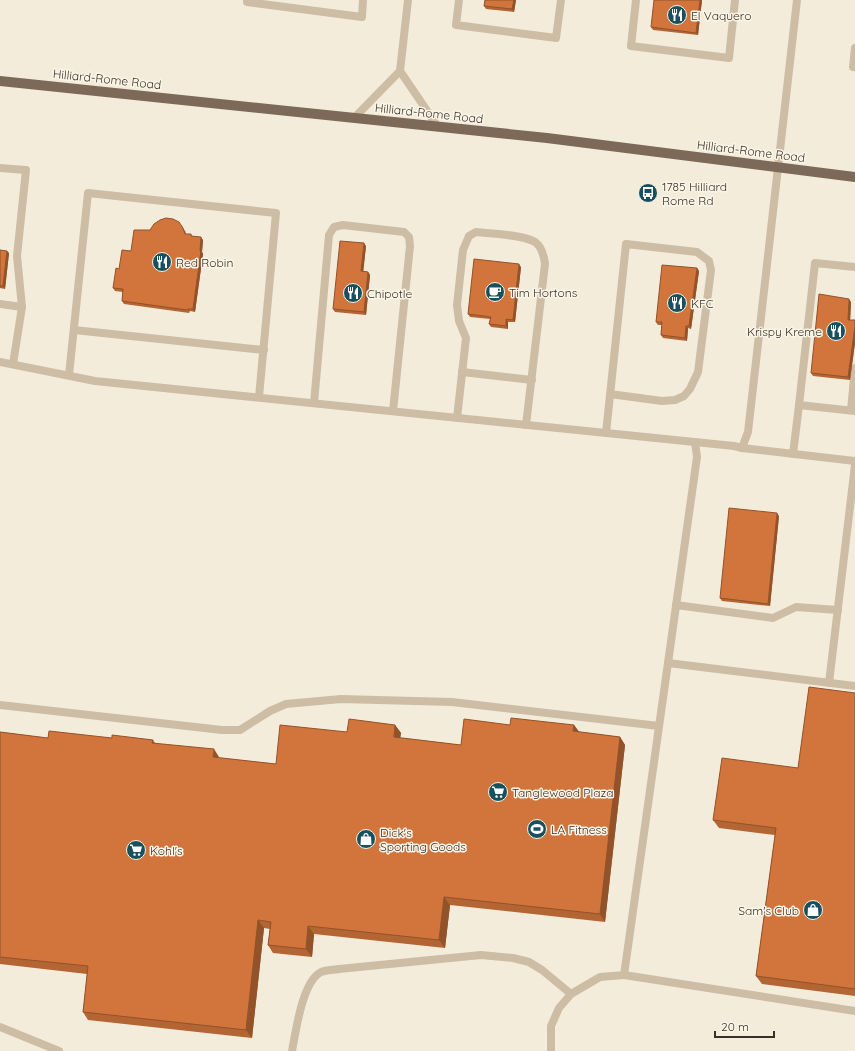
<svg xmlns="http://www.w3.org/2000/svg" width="855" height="1051" viewBox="0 0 855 1051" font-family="Quicksand,sans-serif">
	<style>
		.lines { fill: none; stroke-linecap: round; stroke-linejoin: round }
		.lane { stroke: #cebda5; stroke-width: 8 }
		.primary { stroke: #7c6957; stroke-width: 10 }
		.wall { fill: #b46534 }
		.shaded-wall { fill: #92522a }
		.building { fill: #d1753c; stroke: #92522a }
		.labels { text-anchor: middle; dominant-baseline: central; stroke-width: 3; stroke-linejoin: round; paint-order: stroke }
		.poi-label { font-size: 12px; fill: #392f27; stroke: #fbf5e8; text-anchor: start }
		.street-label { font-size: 12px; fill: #392f27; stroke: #fbf5e8 }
	</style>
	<rect width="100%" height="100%" fill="#f4ecdb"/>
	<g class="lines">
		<g class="lane">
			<polyline points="247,0 247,2 362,17 363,0"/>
			<polyline points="459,0 456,25 556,38 561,0"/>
			<polyline points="636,0 631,46 729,58 735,0"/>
			<polyline points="855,48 853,67 855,67"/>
			<polyline points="400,71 438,127"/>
			<polyline points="354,118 400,71 408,0"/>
			<polyline points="0,168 26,170 17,256 22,307 13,364"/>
			<polyline points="855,267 815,263 799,405 855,411"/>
			<polyline points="0,304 22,307"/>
			<polyline points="74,330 264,350"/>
			<polyline points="0,362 95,381 734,446 742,448 855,461"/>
			<polyline points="462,372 532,380"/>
			<polyline points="69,375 88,193 276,213 259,397"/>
			<polyline points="314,403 329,235 334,227 343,225 404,232 409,237 410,246 393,411"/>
			<polyline points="851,410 855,368"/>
			<path d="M457 418 466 338 459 321 457 305 463 250 469 236 476 232C491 234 522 234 535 242 542 247 544 256 545 264L526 425"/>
			<polyline points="606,433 626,244 697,252 709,261 711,270 698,372 690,389 684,396 675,400 662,401 610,394"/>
			<polyline points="742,448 748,432 797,0"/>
			<polyline points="793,454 799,405"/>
			<polyline points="676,605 773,618 796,607 838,610"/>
			<polyline points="668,663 855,686"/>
			<polyline points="829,683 855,465"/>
			<polyline points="0,705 222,730 240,730 270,711 286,704 341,699 452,702 659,726"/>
			<polyline points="624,975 855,1011"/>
			<polyline points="0,1027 59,1051"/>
			<path d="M292 1051C296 1031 302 982 321 972 326 970 334 970 339 969L481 955 513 958 529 962 542 970 571 994"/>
			<polyline points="551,1051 551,1026 559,1008 571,994 600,977 624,975 697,457 695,442"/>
		</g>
		<polyline class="primary" points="0,81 547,138 855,177"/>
	</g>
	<g class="wall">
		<polygon points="485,0 516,0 514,12 486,9 484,6"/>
		<polygon points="702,0 698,35 653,30 651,27"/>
		<polygon points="185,230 186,234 191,234 192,236 203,240 202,252 203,254 195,312 190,311 189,313 124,304 122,301 123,292 115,291 113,288 119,269 131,251"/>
		<polygon points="366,246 363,271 368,272 370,275 366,315 335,312 333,309"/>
		<polygon points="0,250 9,253 5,289 0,288"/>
		<polygon points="521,267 515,322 508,322 508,329 491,327 489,324 490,319 470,317 468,314"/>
		<polygon points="697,268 699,271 691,329 688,328 687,341 663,338 661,335 662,325 658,325 656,322"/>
		<polygon points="851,302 850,320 855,320 855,343 850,380 813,376 811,373"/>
		<polygon points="779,516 770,606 722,601 720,598"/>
		<polygon points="855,693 855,996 762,984 756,976 775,835 719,828 713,820 798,768"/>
		<polygon points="395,725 401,733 400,738 461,745 510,725 574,725 579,732 620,737 625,745 605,922 450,905 445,948 314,934 312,957 273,953 268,945 270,929 264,928 252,1038 88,1020 83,1012 87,974 0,964 0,732 48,738 112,738 153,740 155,743 219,758 276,764 347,732"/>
	</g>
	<g class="shaded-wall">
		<polygon points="514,0 516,0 514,12 512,9"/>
		<polygon points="700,0 702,0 698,35 696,33"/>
		<polygon points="201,237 203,240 202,252 203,254 195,312 193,309"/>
		<polygon points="364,243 366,246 363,274 361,271"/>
		<polygon points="7,251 9,253 5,289 3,286"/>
		<polygon points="519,264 521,267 515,322 513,320"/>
		<polygon points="697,268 699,271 691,329 689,326"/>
		<polygon points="368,272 370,275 366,315 364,312"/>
		<polygon points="849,299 851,302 850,323 848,320"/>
		<polygon points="506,319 508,322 508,329 506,326"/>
		<polygon points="686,326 688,328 687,341 685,338"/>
		<polygon points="855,326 855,343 850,380 848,377"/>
		<polygon points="777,513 779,516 770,606 768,604"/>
		<polygon points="395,725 401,733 399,745 394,737"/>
		<polygon points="574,725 580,733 573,731"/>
		<polygon points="620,737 625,745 605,922 600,914"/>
		<polygon points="214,749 219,757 213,757"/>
		<polygon points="444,897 450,905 445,948 439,940"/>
		<polygon points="258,920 264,928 252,1038 246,1030"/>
		<polygon points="308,926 314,934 312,957 306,949"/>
	</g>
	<g class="building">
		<polygon points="485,0 514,0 512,9 484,6"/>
		<polygon points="654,0 700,0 696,33 651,27"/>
		<polygon points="166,218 173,219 179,222 183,228 185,234 191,234 191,236 201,237 200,251 201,251 193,309 188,309 187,310 122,301 123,289 113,288 116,268 119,269 122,250 131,251 134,230 150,230 154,224 160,220"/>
		<polygon points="340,241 364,243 361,271 368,272 364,312 333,309"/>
		<polygon points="0,250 7,251 3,286 0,286"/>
		<polygon points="474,259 519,264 513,320 506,319 506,326 489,324 491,317 468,314"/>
		<polygon points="662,265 697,268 689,326 686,326 685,338 661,335 662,322 656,322"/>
		<polygon points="819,294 849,299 848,320 855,320 855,326 848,377 811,373"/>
		<polygon points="729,508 777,513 768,604 720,598"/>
		<polygon points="809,687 855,693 855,989 756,976 776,828 713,820 722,758 798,768"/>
		<polygon points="511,718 574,725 573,731 620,737 600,914 444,897 439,940 308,926 306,949 268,945 271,922 258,920 246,1030 83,1012 88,966 0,957 0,732 48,738 49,731 112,738 112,735 153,740 152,743 214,749 213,757 276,764 280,725 347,732 349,719 395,725 394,737 461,745 464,719 510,725"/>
	</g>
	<defs>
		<symbol id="restaurant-disc" viewBox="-11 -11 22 22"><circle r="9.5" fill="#18505f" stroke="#fbf5e8"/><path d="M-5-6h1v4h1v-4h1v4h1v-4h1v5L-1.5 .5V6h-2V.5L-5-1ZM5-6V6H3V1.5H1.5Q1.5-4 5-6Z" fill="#fff"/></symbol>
		<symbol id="bus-disc" viewBox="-11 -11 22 22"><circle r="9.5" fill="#18505f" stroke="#fbf5e8"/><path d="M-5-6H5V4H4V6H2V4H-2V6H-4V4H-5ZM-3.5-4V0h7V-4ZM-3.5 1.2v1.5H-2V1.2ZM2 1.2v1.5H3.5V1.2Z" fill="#fff"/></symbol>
		<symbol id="cafe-disc" viewBox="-11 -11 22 22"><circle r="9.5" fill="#18505f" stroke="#fbf5e8"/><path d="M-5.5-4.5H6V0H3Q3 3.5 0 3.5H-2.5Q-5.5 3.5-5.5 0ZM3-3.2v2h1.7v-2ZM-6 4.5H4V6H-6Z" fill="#fff"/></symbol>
		<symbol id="supermarket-disc" viewBox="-11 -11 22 22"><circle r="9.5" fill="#18505f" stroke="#fbf5e8"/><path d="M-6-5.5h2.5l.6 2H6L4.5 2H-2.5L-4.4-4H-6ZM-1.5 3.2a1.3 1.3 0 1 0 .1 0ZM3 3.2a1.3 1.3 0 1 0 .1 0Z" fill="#fff"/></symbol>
		<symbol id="stadium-disc" viewBox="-11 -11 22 22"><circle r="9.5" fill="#18505f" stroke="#fbf5e8"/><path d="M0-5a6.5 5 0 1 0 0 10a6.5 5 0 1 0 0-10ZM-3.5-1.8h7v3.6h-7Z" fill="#fff"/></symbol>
		<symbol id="shop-disc" viewBox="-11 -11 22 22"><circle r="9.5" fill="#18505f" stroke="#fbf5e8"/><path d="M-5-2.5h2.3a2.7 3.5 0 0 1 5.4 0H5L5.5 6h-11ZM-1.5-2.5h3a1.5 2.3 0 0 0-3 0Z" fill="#fff"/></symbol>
	</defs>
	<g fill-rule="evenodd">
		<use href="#restaurant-disc" x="666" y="4" width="22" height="22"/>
		<use href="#bus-disc" x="637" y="182" width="22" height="22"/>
		<use href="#restaurant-disc" x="151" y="251" width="22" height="22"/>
		<use href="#cafe-disc" x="484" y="281" width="22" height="22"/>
		<use href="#restaurant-disc" x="342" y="282" width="22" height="22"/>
		<use href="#restaurant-disc" x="666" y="292" width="22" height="22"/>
		<use href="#restaurant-disc" x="825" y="320" width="22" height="22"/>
		<use href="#supermarket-disc" x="487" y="781" width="22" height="22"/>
		<use href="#stadium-disc" x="526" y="818" width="22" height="22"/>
		<use href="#shop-disc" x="355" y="828" width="22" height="22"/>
		<use href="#supermarket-disc" x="125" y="839" width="22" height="22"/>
		<use href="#shop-disc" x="802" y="899" width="22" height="22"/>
	</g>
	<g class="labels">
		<g class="poi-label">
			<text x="691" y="15">El Vaquero</text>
			<text x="662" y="186">1785 Hilliard<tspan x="662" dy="14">Rome Rd</tspan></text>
			<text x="176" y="262">Red Robin</text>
			<text x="509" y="292">Tim Hortons</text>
			<text x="367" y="293">Chipotle</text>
			<text x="691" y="303">KFC</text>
			<text x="822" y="331" text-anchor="end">Krispy Kreme</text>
			<text x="512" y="792">Tanglewood Plaza</text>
			<text x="551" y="829">LA Fitness</text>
			<text x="380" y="832">Dick's<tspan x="380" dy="14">Sporting Goods</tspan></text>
			<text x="150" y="850">Kohl's</text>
			<text x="799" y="910" text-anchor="end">Sam's Club</text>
		</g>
		<g class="street-label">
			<text transform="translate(107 79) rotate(6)">Hilliard-Rome Road</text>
			<text transform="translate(429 113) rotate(6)">Hilliard-Rome Road</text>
			<text transform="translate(751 151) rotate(7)">Hilliard-Rome Road</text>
		</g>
	</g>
	<path d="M715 1031v6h59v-6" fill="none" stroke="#392f27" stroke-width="2"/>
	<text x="721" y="1031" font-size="12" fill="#392f27" stroke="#fbf5e8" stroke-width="3" paint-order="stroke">20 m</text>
</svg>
